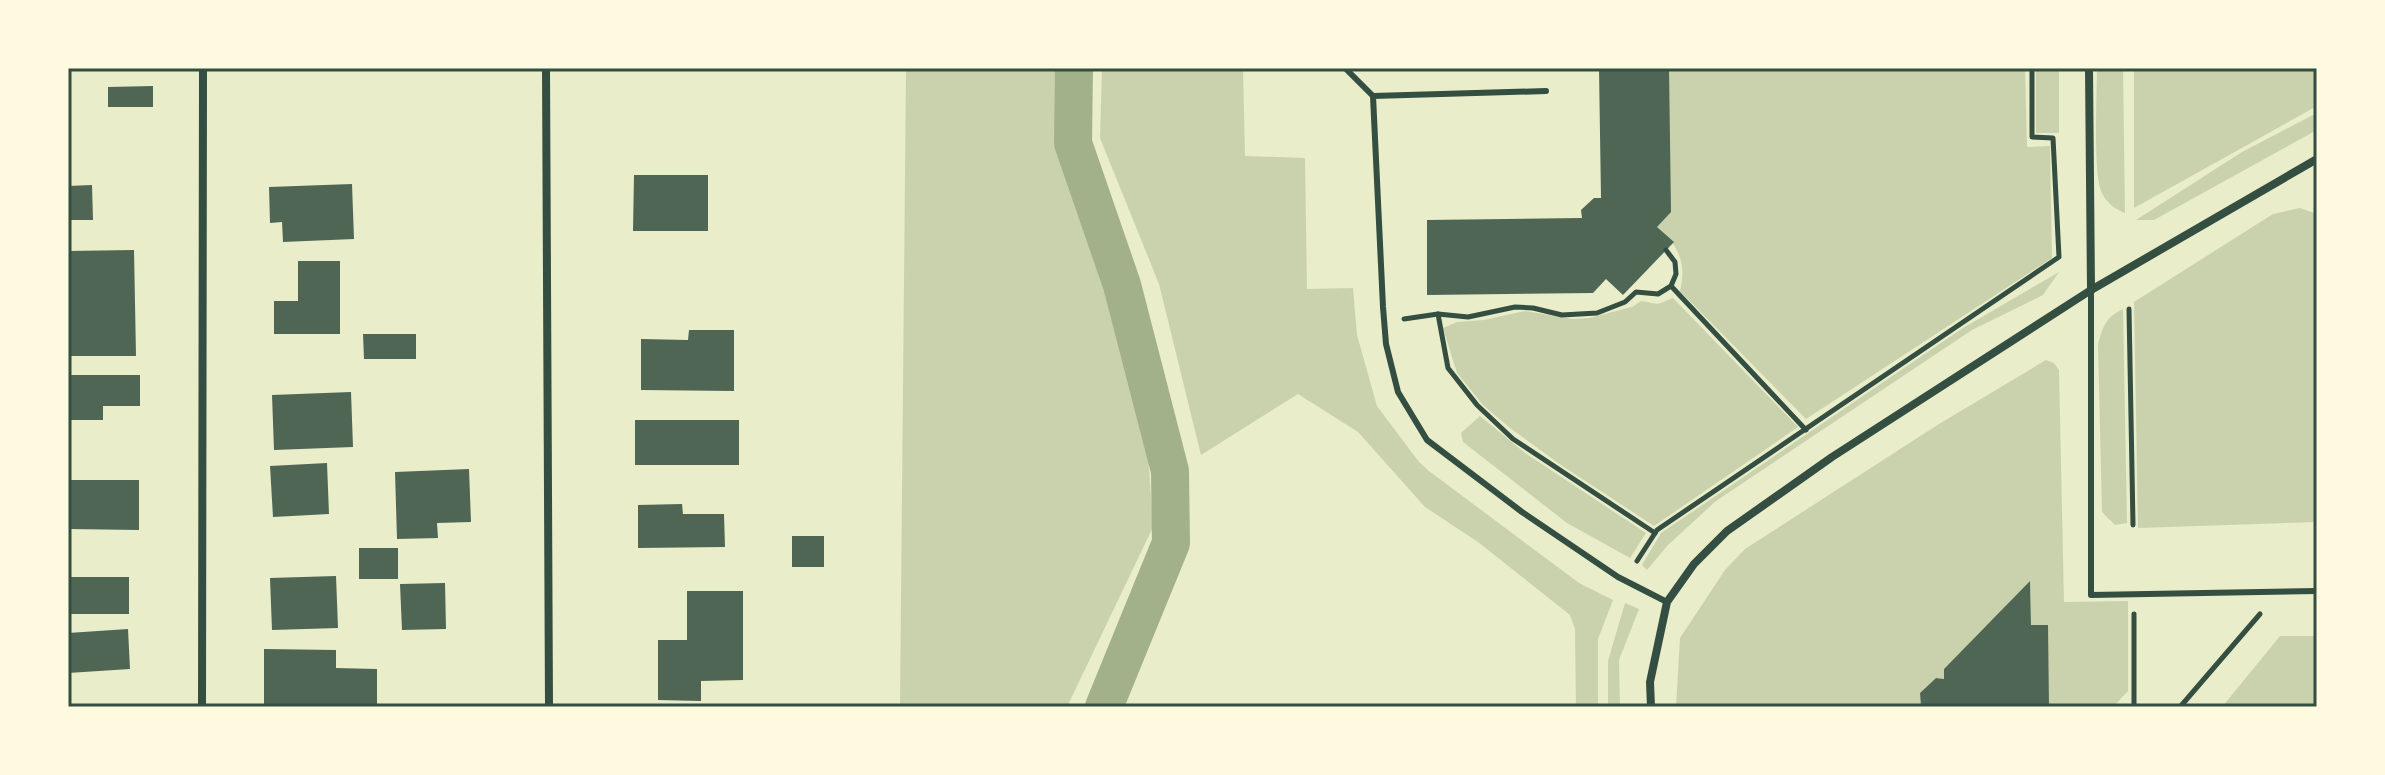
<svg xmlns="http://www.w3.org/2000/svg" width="2385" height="775" viewBox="0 0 2385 775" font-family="'Crimson Pro',serif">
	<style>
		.green { fill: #cad2ad }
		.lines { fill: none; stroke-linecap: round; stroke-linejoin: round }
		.canal { stroke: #a3b18a; stroke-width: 38 }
		.building { fill: #4f6655 }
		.path { stroke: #344e41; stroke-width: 5 }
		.service { stroke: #344e41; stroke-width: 6 }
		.minor { stroke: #344e41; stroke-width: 8 }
		.neatline { fill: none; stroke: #344e41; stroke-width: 3 }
	</style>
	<rect width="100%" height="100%" fill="#e9edc9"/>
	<g class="green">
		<polygon points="906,68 1061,68 1061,138 1108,284 1146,421 1153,527 1067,707 900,707"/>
		<polygon points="1102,68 1243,68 1245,156 1305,158 1307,289 1353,288 1357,335 1377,406 1419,462 1429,471 1579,583 1613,600 1598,639 1598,707 1576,707 1575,629 1570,615 1478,542 1425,507 1358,432 1298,394 1201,455 1159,284 1100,138"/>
		<path d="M1669 68H2025L2027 147 2050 146 2052 258 1806 419 1680 291C1687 262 1678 245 1657 227Z"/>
		<rect x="2036" y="68" width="23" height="65"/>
		<path d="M2097 68H2123L2125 213C2114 208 2107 204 2102 193 2093 174 2097 94 2097 68Z"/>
		<polygon points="2134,68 2317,68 2317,106 2134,208"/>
		<polygon points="2317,113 2317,130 2154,220 2136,220 2242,152"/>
		<polygon points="2300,208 2317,214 2317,522 2138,528 2134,302 2273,214"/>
		<polygon points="2059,272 2043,295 1972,330 1716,501 1668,545 1647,570 1642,565 1661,533 1963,328"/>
		<polygon points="1673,298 1798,427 1654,526 1561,465 1510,428 1483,405 1457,373 1443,328 1457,322 1484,320 1525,311 1573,319 1589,318 1632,307 1641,301 1658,304"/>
		<path d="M2123 309 2127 523 2115 525 2102 512 2098 344C2103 326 2106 317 2123 309Z"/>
		<polygon points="2046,360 2054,363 2059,370 2064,602 2128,601 2128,691 2113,707 2049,707 2031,625 2030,582 1944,669 1944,679 1936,678 1920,693 1921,707 1676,707 1680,638 1725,570 1745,549 1939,424"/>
		<polygon points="1480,416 1525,453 1646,533 1630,558 1567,523 1463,442 1461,433"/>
		<polygon points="1625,603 1639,609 1619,660 1620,707 1608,707 1608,661"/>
		<polygon points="2280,636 2317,636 2317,707 2222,707"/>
	</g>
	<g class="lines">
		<polyline class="canal" points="1074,68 1073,143 1122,285 1170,471 1171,543 1104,707"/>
	</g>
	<g class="building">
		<polygon points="1599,68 1669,68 1671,212 1657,227 1674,242 1623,295 1606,279 1593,293 1427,295 1427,220 1582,218 1581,210 1594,198 1601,198"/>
		<polygon points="153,86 153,107 108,107 108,87"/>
		<polygon points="634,175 708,175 708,231 633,231"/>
		<polygon points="352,184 354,239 283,242 282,222 270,223 269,187"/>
		<polygon points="92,185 93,220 68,220 68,186"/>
		<polygon points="134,250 136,356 68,356 68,251"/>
		<polygon points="298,261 340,261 340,334 274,334 274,301 298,301"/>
		<polygon points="689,330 734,330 734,391 641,390 641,339 688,340"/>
		<polygon points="363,334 416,334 416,359 364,359"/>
		<polygon points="68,375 140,375 140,406 103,406 103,420 68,420"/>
		<polygon points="351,392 353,447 274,450 272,395"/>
		<rect x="635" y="420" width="104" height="45"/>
		<polygon points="327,463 329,514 273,517 270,466"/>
		<polygon points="469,469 471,522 437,523 438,538 397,539 395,472"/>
		<polygon points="68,480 139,480 139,530 68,529"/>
		<polygon points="682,504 683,514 724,514 725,547 638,548 638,505"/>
		<rect x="792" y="536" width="32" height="31"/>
		<rect x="359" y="548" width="39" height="31"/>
		<polygon points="336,576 338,628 272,630 270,578"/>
		<rect x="68" y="577" width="61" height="37"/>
		<polygon points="2030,581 2031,625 2048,625 2049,707 1921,707 1920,693 1936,678 1944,679 1944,669"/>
		<polygon points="445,583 446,629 402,630 400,584"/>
		<polygon points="687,591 743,591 743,680 701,681 701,701 658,700 658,640 687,640"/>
		<polygon points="128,629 130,669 68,673 68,633"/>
		<polygon points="264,649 336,650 336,668 377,669 377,707 264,707"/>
	</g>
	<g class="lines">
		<g class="path">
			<polyline points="1671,286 1806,430"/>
			<polyline points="2129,309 2133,525"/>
			<polyline points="1438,314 1448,368 1477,405 1513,439 1655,533"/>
			<polyline points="1404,319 1438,314 1468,317 1515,307 1533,308 1562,315 1597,313 1625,302 1636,292 1658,294 1671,286 1676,274 1675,262 1666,250"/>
			<polyline points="1637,561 1657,530 2059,257 2053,138 2032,137 2032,68"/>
			<polyline points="2134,707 2134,614"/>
			<polyline points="2180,707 2260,614"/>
		</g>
		<g class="service">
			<polyline points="1345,68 1373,96"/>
			<polyline points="1546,91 1373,96 1383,307 1386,344 1398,392 1427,440 1522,512 1618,577 1667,602"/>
			<polyline points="2091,290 2091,595 2317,591"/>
		</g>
		<g class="minor">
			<polyline points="546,68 549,707"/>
			<polyline points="2089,68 2091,290"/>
			<polyline points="202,707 203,68"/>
			<polyline points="1651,707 1650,682 1667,602 1694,564 1727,531 1832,457 2091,290 2317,159"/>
		</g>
	</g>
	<rect width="2385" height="775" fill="none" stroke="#fefae0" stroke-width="140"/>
	<rect x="70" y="70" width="2245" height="635" class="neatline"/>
</svg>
